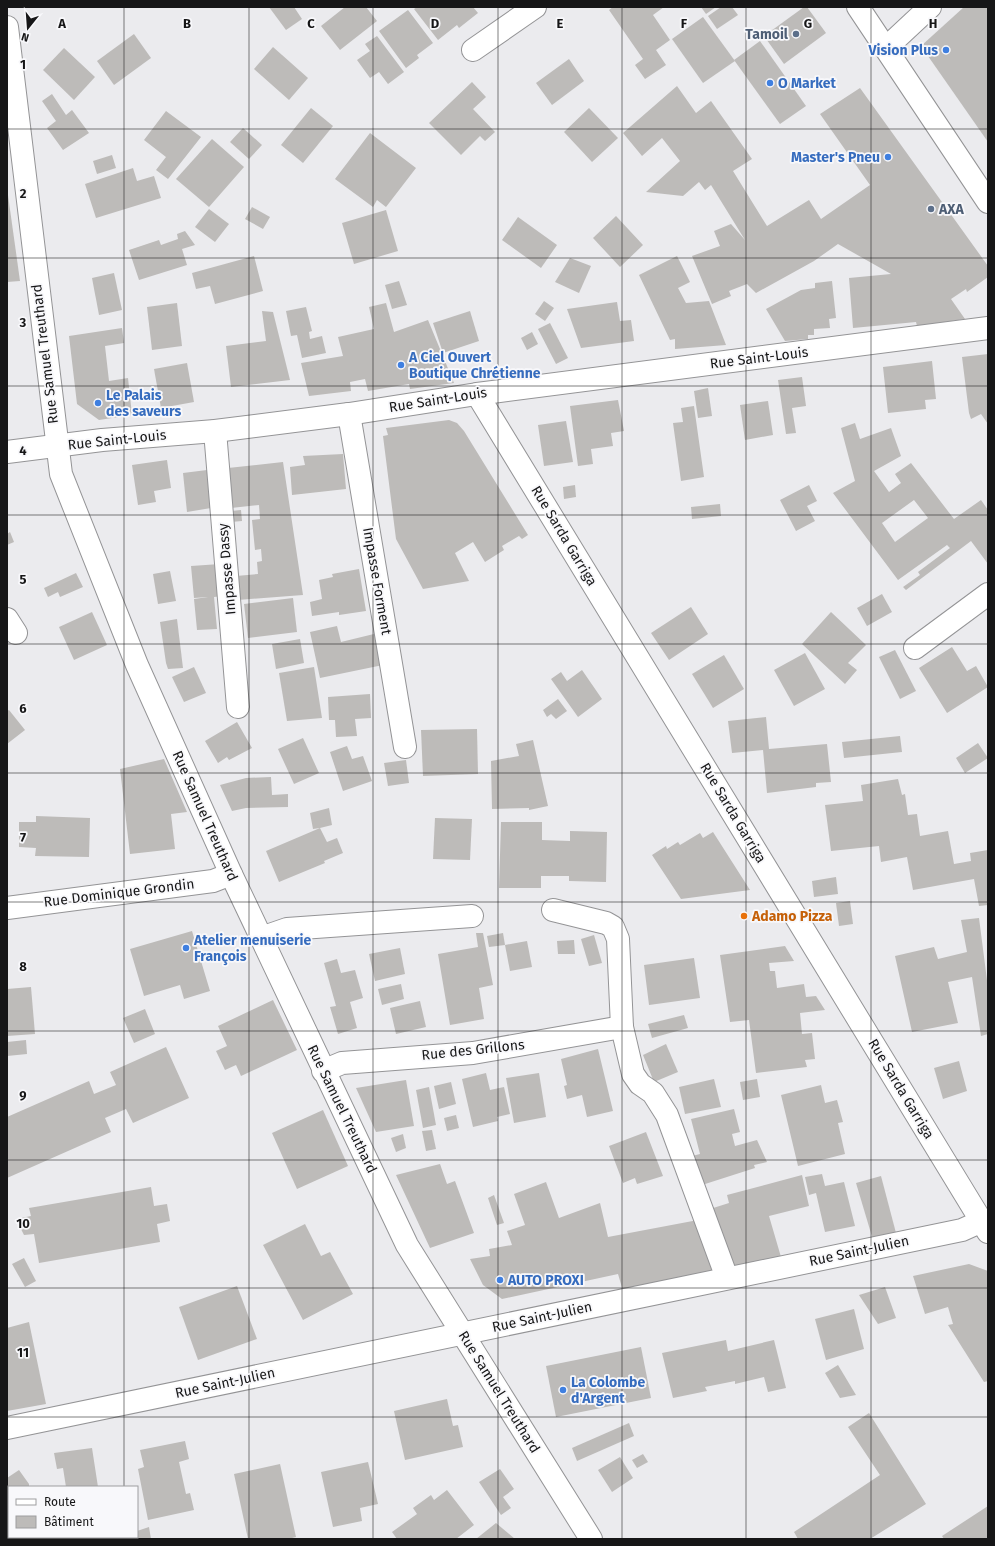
<svg xmlns="http://www.w3.org/2000/svg" width="995" height="1546" viewBox="0 0 995 1546" font-family="'Fira Sans',sans-serif">
	<style>
		.building { fill: #bdbbb9; fill-rule: evenodd }
		.lines { fill: none; stroke-linecap: round; stroke-linejoin: round }
		.minor-casing { stroke: #949496; stroke-width: 24 }
		.major-casing { stroke: #949496; stroke-width: 24 }
		.minor { stroke: #fff; stroke-width: 22 }
		.major { stroke: #fff; stroke-width: 22 }
		.grid { fill: none; stroke: #161617; stroke-width: 1; stroke-opacity: 0.55 }
		.service-dot { fill: #5c6f8a; stroke: #f8f8fb; stroke-width: 1.5 }
		.shop-dot { fill: #3f7fe0; stroke: #f8f8fb; stroke-width: 1.5 }
		.food-dot { fill: #e8710a; stroke: #f8f8fb; stroke-width: 1.5 }
		.labels { text-anchor: middle; dominant-baseline: central; stroke-width: 3.5; stroke-linejoin: round; paint-order: stroke }
		.service-label { font-size: 14px; font-weight: bold; fill: #4e5e75; stroke: #f8f8fb; text-anchor: end }
		.shop-label { font-size: 14px; font-weight: bold; fill: #366cbe; stroke: #f8f8fb; text-anchor: start }
		.street-label { font-size: 14px; fill: #161617; stroke: #f8f8fb }
		.food-label { font-size: 14px; font-weight: bold; fill: #c56008; stroke: #f8f8fb; text-anchor: start }
		.grid-label { font-size: 13px; text-anchor: middle; font-weight: bold; fill: #161617; stroke: #f8f8fb; stroke-width: 3.5; stroke-linejoin: round; paint-order: stroke }
	</style>
	<rect width="100%" height="100%" fill="#ebebee"/>
	<g class="building">
		<polygon points="269,7 294,7 302,19 286,30"/>
		<polygon points="345,7 366,7 377,21 340,50 321,26"/>
		<polygon points="417,7 473,7 478,13 459,28 457,25 438,40 414,9"/>
		<polygon points="613,7 664,7 653,15 670,40 656,50 666,65 645,79 635,65 643,59 609,10"/>
		<polygon points="701,7 716,7 706,14"/>
		<polygon points="721,7 732,7 738,15 717,29 708,16"/>
		<polygon points="804,7 807,7 826,33 784,64 764,36"/>
		<polygon points="964,7 988,7 988,142 921,46"/>
		<polygon points="408,10 433,43 417,55 419,58 406,68 379,31"/>
		<polygon points="703,17 735,61 703,83 672,39"/>
		<polygon points="134,34 151,58 114,85 97,61"/>
		<polygon points="377,36 404,72 388,84 379,72 370,78 357,60 370,51 365,44"/>
		<polygon points="760,41 806,106 780,124 734,60"/>
		<polygon points="273,47 308,78 289,100 254,69"/>
		<polygon points="64,48 95,77 74,100 43,70"/>
		<polygon points="569,59 584,81 552,105 536,83"/>
		<polygon points="472,82 486,97 473,109 495,132 485,141 480,136 461,155 429,123"/>
		<polygon points="677,86 696,113 711,101 752,159 733,171 767,226 809,200 821,219 870,185 820,114 860,88 988,266 988,277 967,292 966,289 951,299 965,319 917,326 916,322 853,328 849,278 891,274 838,244 814,261 756,293 747,284 729,291 731,296 712,304 692,256 720,246 714,231 731,224 745,240 711,185 705,190 699,182 683,196 646,192 680,161 662,138 642,156 623,133"/>
		<polygon points="52,94 66,115 72,110 89,133 63,150 47,128 56,121 42,101"/>
		<polygon points="311,108 333,126 303,163 281,145"/>
		<polygon points="589,108 618,138 592,162 564,132"/>
		<polygon points="166,111 201,137 168,179 156,170 166,157 144,140"/>
		<polygon points="243,128 262,145 249,159 230,142"/>
		<polygon points="370,133 416,168 386,207 377,200 373,207 335,179"/>
		<polygon points="212,139 244,167 209,207 176,179"/>
		<polygon points="112,155 116,168 97,174 93,161"/>
		<polygon points="133,168 137,181 154,176 161,198 96,218 85,184"/>
		<polygon points="7,188 20,281 7,282"/>
		<polygon points="252,207 270,217 263,229 245,219"/>
		<polygon points="209,209 229,224 215,242 195,227"/>
		<polygon points="386,210 398,251 354,264 342,223"/>
		<polygon points="616,216 643,245 620,267 593,238"/>
		<polygon points="518,217 557,245 541,268 502,240"/>
		<polygon points="185,231 195,245 182,249 187,265 139,280 129,250 159,240 161,245 178,239 177,234"/>
		<polygon points="254,256 263,291 215,304 210,286 196,289 192,273"/>
		<polygon points="677,256 690,282 678,288 686,303 709,301 726,345 675,349 675,339 670,340 639,275"/>
		<polygon points="570,258 591,266 579,293 555,282"/>
		<polygon points="114,273 122,310 99,315 92,278"/>
		<polygon points="399,281 407,305 392,309 385,285"/>
		<polygon points="832,281 836,318 829,319 830,328 814,329 814,335 808,335 808,339 785,341 766,309 801,290 815,288 815,283"/>
		<polygon points="544,301 554,308 545,321 535,314"/>
		<polygon points="617,302 620,321 631,320 634,341 581,348 567,309"/>
		<polygon points="177,303 182,346 152,350 147,307"/>
		<polygon points="386,303 394,332 428,320 454,383 410,389 409,384 368,391 365,379 350,382 351,391 309,396 301,363 343,356 338,337 374,329 369,307"/>
		<polygon points="306,307 312,331 309,332 310,339 322,336 326,353 302,358 297,335 291,336 286,311"/>
		<polygon points="262,311 273,312 290,380 231,387 226,346 266,341"/>
		<polygon points="470,311 479,341 443,353 433,323"/>
		<polygon points="550,323 568,358 556,364 538,329"/>
		<polygon points="122,328 124,343 105,346 109,381 128,378 132,415 99,420 77,404 69,336"/>
		<polygon points="532,332 538,344 527,350 521,338"/>
		<polygon points="988,354 988,424 981,414 971,419 969,413 962,357"/>
		<polygon points="932,361 936,399 925,400 926,409 888,413 883,367"/>
		<polygon points="187,363 194,402 161,408 154,369"/>
		<polygon points="802,377 806,406 792,408 796,433 786,434 778,380"/>
		<polygon points="708,388 712,416 698,418 694,391"/>
		<polygon points="618,400 624,431 611,433 613,446 591,449 593,464 578,466 570,406"/>
		<polygon points="768,401 773,435 745,440 740,405"/>
		<polygon points="694,406 704,477 681,481 673,423 683,422 681,408"/>
		<polygon points="449,420 457,423 464,431 528,535 522,539 519,536 502,546 504,550 485,562 473,542 455,553 469,581 423,589 396,539 383,436 388,435 386,428"/>
		<polygon points="566,421 573,462 544,466 538,425"/>
		<path d="M855 423 860 439 891 428 901 456 874 471 889 492 901 483 895 474 911 463 954 519 981 500 988 510V564L971 541 906 590 903 587 920 575 918 572 950 548 947 545 898 580 833 493 855 481 841 428ZM914 500 928 518 895 542 882 523Z"/>
		<polygon points="343,454 346,489 292,495 290,467 305,465 303,456"/>
		<polygon points="167,460 171,488 154,491 156,502 138,505 132,465"/>
		<polygon points="283,462 303,595 238,600 236,576 258,574 257,562 262,561 261,549 255,550 252,520 260,519 259,505 231,508 228,468"/>
		<polygon points="207,470 211,508 187,512 183,473"/>
		<polygon points="575,485 576,497 564,499 563,487"/>
		<polygon points="809,485 817,501 807,506 815,521 796,531 780,500"/>
		<polygon points="720,504 721,516 692,519 691,507"/>
		<polygon points="241,510 242,521 231,522 231,511"/>
		<polygon points="10,532 14,542 7,545 7,534"/>
		<polygon points="220,564 223,596 214,597 217,629 197,630 194,599 208,597 194,598 191,566"/>
		<polygon points="359,569 366,611 339,615 339,612 312,616 310,602 322,599 319,580 333,577 332,574"/>
		<polygon points="170,571 176,601 158,604 153,574"/>
		<polygon points="76,573 83,587 60,597 58,592 48,597 44,588"/>
		<polygon points="882,594 892,612 867,626 857,608"/>
		<polygon points="293,598 297,632 248,638 244,604"/>
		<polygon points="691,607 708,634 669,660 651,633"/>
		<polygon points="92,612 107,645 74,660 59,627"/>
		<polygon points="831,612 866,645 848,663 857,670 845,684 802,644"/>
		<polygon points="177,619 183,668 168,669 166,663 160,622"/>
		<polygon points="337,626 341,642 378,633 383,665 320,678 310,632"/>
		<polygon points="300,639 304,663 276,669 272,644"/>
		<polygon points="952,647 967,671 976,666 988,687 947,713 919,668"/>
		<polygon points="895,650 916,691 900,699 879,657"/>
		<polygon points="805,653 825,689 794,706 774,670"/>
		<polygon points="724,655 744,689 713,708 692,674"/>
		<polygon points="194,667 206,693 184,702 172,677"/>
		<polygon points="314,667 322,718 287,721 279,673"/>
		<polygon points="582,670 602,699 578,717 551,679 561,672 567,681"/>
		<polygon points="370,694 371,718 355,719 357,736 336,737 335,720 329,720 328,697"/>
		<polygon points="558,699 567,711 556,719 551,714 547,717 543,710"/>
		<polygon points="9,710 25,730 7,744 7,711"/>
		<polygon points="766,717 769,749 827,744 831,782 816,783 816,787 767,793 763,750 732,753 728,721"/>
		<polygon points="237,722 252,748 229,760 227,757 218,763 205,741"/>
		<polygon points="477,729 478,774 423,776 421,730"/>
		<polygon points="900,736 902,752 844,758 842,742"/>
		<polygon points="303,738 319,773 294,784 278,749"/>
		<polygon points="533,740 548,806 529,810 529,808 492,809 491,761 519,756 516,744"/>
		<polygon points="978,743 988,758 965,773 956,758"/>
		<polygon points="347,746 352,759 363,756 372,781 343,791 330,752"/>
		<polygon points="164,759 187,812 171,814 175,849 130,854 120,769"/>
		<polygon points="406,760 409,783 388,786 384,763"/>
		<polygon points="271,777 272,795 288,794 288,807 246,808 232,811 220,785 246,778"/>
		<polygon points="898,779 902,795 905,794 908,815 917,814 920,836 948,831 954,864 971,861 970,853 988,850 988,905 979,906 974,879 913,890 907,857 881,862 879,846 831,851 825,805 863,801 861,785"/>
		<polygon points="329,808 332,825 320,828 327,842 337,838 343,853 324,861 325,863 279,882 266,851 320,828 313,829 310,813"/>
		<polygon points="36,816 90,818 89,857 35,856 36,848 19,847 19,822 36,822"/>
		<polygon points="435,818 472,819 470,860 433,859"/>
		<polygon points="501,822 542,822 542,840 570,841 570,831 607,832 606,882 569,881 569,876 541,876 541,888 499,888"/>
		<polygon points="713,832 750,890 681,899 652,855 666,846 667,849 678,842 680,845 700,833 703,838"/>
		<polygon points="836,877 838,894 814,897 812,881"/>
		<polygon points="850,901 853,924 839,926 836,903"/>
		<polygon points="979,918 988,988 988,1034 981,1036 972,977 948,982 958,1023 912,1032 895,956 934,947 938,959 967,952 961,920"/>
		<polygon points="192,931 210,991 184,999 180,985 144,996 130,949"/>
		<polygon points="476,933 483,933 493,985 479,988 484,1019 450,1025 438,954 478,947"/>
		<polygon points="503,933 505,945 489,947 487,936"/>
		<polygon points="594,935 602,963 589,966 581,939"/>
		<polygon points="574,940 575,954 558,954 557,941"/>
		<polygon points="527,941 532,967 510,971 505,945"/>
		<polygon points="785,946 794,961 769,963 770,971 775,971 777,988 804,984 806,997 816,996 825,1010 800,1013 802,1034 812,1033 815,1059 805,1060 807,1067 756,1073 749,1020 730,1022 720,955"/>
		<polygon points="400,948 405,974 375,981 369,954"/>
		<polygon points="694,958 700,998 649,1005 644,965"/>
		<polygon points="337,959 341,973 355,970 363,998 350,1002 357,1028 338,1034 330,1007 336,1006 324,963"/>
		<polygon points="401,984 404,999 382,1005 378,989"/>
		<polygon points="31,987 35,1034 7,1036 7,989"/>
		<polygon points="273,1000 297,1050 241,1076 236,1065 225,1070 216,1051 227,1046 218,1026"/>
		<polygon points="420,1001 426,1027 396,1034 390,1008"/>
		<polygon points="145,1009 155,1034 134,1043 123,1018"/>
		<polygon points="684,1015 688,1028 652,1038 648,1024"/>
		<polygon points="26,1040 27,1054 7,1056 7,1042"/>
		<polygon points="666,1044 678,1072 654,1082 643,1055"/>
		<polygon points="166,1047 189,1098 133,1123 126,1109 105,1118 111,1132 7,1178 7,1117 89,1081 94,1094 116,1085 110,1072"/>
		<polygon points="598,1049 613,1111 587,1117 582,1095 567,1099 564,1086 567,1085 561,1059"/>
		<polygon points="959,1061 967,1091 943,1099 934,1068"/>
		<polygon points="486,1073 490,1090 504,1087 510,1114 497,1117 498,1121 473,1127 462,1079"/>
		<polygon points="539,1073 546,1117 514,1123 506,1078"/>
		<polygon points="714,1079 721,1107 685,1114 679,1087"/>
		<polygon points="757,1079 760,1097 743,1100 740,1082"/>
		<polygon points="406,1080 414,1126 376,1132 356,1088"/>
		<polygon points="451,1082 456,1104 439,1109 434,1086"/>
		<polygon points="821,1085 825,1103 837,1100 843,1122 838,1123 845,1154 798,1166 781,1095"/>
		<polygon points="429,1087 436,1125 423,1128 416,1090"/>
		<polygon points="734,1109 740,1132 732,1134 735,1146 757,1140 767,1162 754,1165 755,1168 702,1185 692,1156 700,1154 691,1119"/>
		<polygon points="323,1110 348,1166 297,1189 272,1133"/>
		<polygon points="456,1115 459,1128 447,1131 444,1118"/>
		<polygon points="432,1130 436,1149 426,1151 422,1131"/>
		<polygon points="646,1132 663,1176 637,1184 635,1178 623,1183 609,1146"/>
		<polygon points="403,1134 406,1148 396,1152 391,1138"/>
		<polygon points="440,1164 447,1184 455,1181 474,1233 430,1248 396,1175"/>
		<polygon points="822,1174 825,1186 844,1182 855,1226 825,1232 816,1193 809,1195 805,1177"/>
		<polygon points="802,1175 809,1206 769,1216 781,1257 731,1269 710,1209 729,1203 727,1195"/>
		<polygon points="881,1176 896,1233 873,1240 856,1183"/>
		<polygon points="546,1182 559,1218 600,1203 608,1237 698,1220 717,1272 623,1291 618,1274 502,1299 483,1285 470,1259 490,1256 489,1249 512,1245 507,1231 525,1225 514,1194"/>
		<polygon points="151,1187 154,1206 167,1204 170,1221 157,1224 160,1242 39,1263 34,1234 24,1235 16,1219 31,1216 29,1208"/>
		<polygon points="494,1195 504,1223 497,1225 488,1198"/>
		<polygon points="305,1224 321,1256 330,1252 353,1294 303,1320 263,1245"/>
		<polygon points="24,1258 36,1281 25,1287 12,1264"/>
		<polygon points="969,1264 988,1271 988,1381 984,1382 948,1325 953,1324 948,1307 925,1314 913,1276"/>
		<polygon points="237,1286 257,1339 198,1360 179,1307"/>
		<polygon points="885,1287 896,1318 878,1324 859,1295"/>
		<polygon points="854,1309 864,1349 826,1360 815,1319"/>
		<polygon points="29,1322 46,1404 7,1411 7,1328"/>
		<polygon points="726,1340 728,1351 774,1340 786,1388 768,1392 764,1377 735,1384 735,1381 705,1387 707,1391 673,1398 662,1353"/>
		<polygon points="641,1347 651,1398 556,1417 546,1366"/>
		<polygon points="838,1365 856,1395 840,1398 825,1373"/>
		<polygon points="447,1399 453,1426 458,1425 463,1447 405,1460 394,1411"/>
		<polygon points="869,1413 926,1504 870,1539 798,1539 794,1532 880,1475 848,1427"/>
		<polygon points="629,1423 634,1436 577,1461 572,1448"/>
		<polygon points="185,1441 189,1459 179,1462 186,1494 190,1493 194,1510 148,1520 138,1469 144,1467 140,1450"/>
		<polygon points="92,1448 98,1487 66,1487 63,1468 57,1469 54,1453"/>
		<polygon points="643,1454 648,1462 637,1468 632,1460"/>
		<polygon points="620,1457 633,1478 612,1492 598,1470"/>
		<polygon points="368,1462 378,1504 360,1508 362,1521 333,1527 321,1472"/>
		<polygon points="280,1464 296,1537 288,1539 248,1539 234,1474"/>
		<polygon points="500,1469 514,1489 503,1497 511,1508 501,1515 479,1482"/>
		<polygon points="19,1470 29,1484 29,1487 9,1487 9,1493 7,1491 7,1478"/>
		<polygon points="447,1490 474,1525 456,1539 397,1539 392,1532 417,1514 413,1508 431,1495 434,1500"/>
		<polygon points="988,1506 988,1539 944,1539 942,1536"/>
		<polygon points="496,1523 515,1539 476,1539"/>
		<polygon points="149,1527 151,1539 118,1539 122,1537 137,1537 137,1531"/>
	</g>
	<g class="lines">
		<defs>
			<g id="minor">
				<polyline points="7,27 61,474 137,665 231,874 407,1245 591,1539"/>
				<polyline points="886,48 930,7"/>
				<polyline points="473,50 535,7"/>
				<polyline points="477,394 988,1232"/>
				<polyline points="349,414 405,747"/>
				<polyline points="215,431 238,707"/>
				<polyline points="7,619 16,633"/>
				<polyline points="915,648 988,594"/>
				<polyline points="7,908 213,881 231,874"/>
				<polyline points="553,910 606,923 613,927 618,939 622,1027 633,1074 640,1084 653,1093 667,1115 727,1278"/>
				<polyline points="261,938 287,929 472,916"/>
				<polyline points="323,1071 342,1063 473,1053 622,1027"/>
				<polyline points="7,1428 962,1230 982,1221"/>
			</g>
			<g id="major">
				<polyline points="858,7 988,202"/>
				<polyline points="7,452 102,440 215,431 349,414 477,394 988,328"/>
			</g>
		</defs>
		<use href="#minor" class="minor-casing"/>
		<use href="#major" class="major-casing"/>
		<use href="#minor" class="minor"/>
		<use href="#major" class="major"/>
	</g>
	<path class="grid" d="M124 7V1487M249 7V1539M373 7V1539M498 7V1539M622 7V1539M746 7V1539M871 7V1539M7 129H988M7 258H988M7 386H988M7 515H988M7 644H988M7 773H988M7 902H988M7 1031H988M7 1160H988M7 1288H988M7 1417H988M124 1537V1539"/>
	<g class="service-dot">
		<circle cx="796" cy="34" r="4"/>
		<circle cx="931" cy="209" r="4"/>
	</g>
	<g class="shop-dot">
		<circle cx="946" cy="50" r="4"/>
		<circle cx="770" cy="83" r="4"/>
		<circle cx="888" cy="157" r="4"/>
		<circle cx="401" cy="365" r="4"/>
		<circle cx="98" cy="403" r="4"/>
		<circle cx="186" cy="948" r="4"/>
		<circle cx="500" cy="1280" r="4"/>
		<circle cx="563" cy="1390" r="4"/>
	</g>
	<circle class="food-dot" cx="744" cy="916" r="4"/>
	<g class="labels">
		<g class="service-label">
			<text x="788" y="34">Tamoil</text>
			<text x="939" y="209" text-anchor="start">AXA</text>
		</g>
		<g class="shop-label">
			<text x="938" y="50" text-anchor="end">Vision Plus</text>
			<text x="778" y="83">O Market</text>
			<text x="880" y="157" text-anchor="end">Master's Pneu</text>
			<text x="409" y="357">A Ciel Ouvert<tspan x="409" dy="16">Boutique Chrétienne</tspan></text>
			<text x="106" y="395">Le Palais<tspan x="106" dy="16">des saveurs</tspan></text>
			<text x="194" y="940">Atelier menuiserie<tspan x="194" dy="16">François</tspan></text>
			<text x="508" y="1280">AUTO PROXI</text>
			<text x="571" y="1382">La Colombe<tspan x="571" dy="16">d'Argent</tspan></text>
		</g>
		<g class="street-label">
			<text transform="translate(45 354) rotate(-97)">Rue Samuel Treuthard</text>
			<text transform="translate(759 358) rotate(-7)">Rue Saint-Louis</text>
			<text transform="translate(438 400) rotate(-9)">Rue Saint-Louis</text>
			<text transform="translate(117 440) rotate(-6)">Rue Saint-Louis</text>
			<text transform="translate(564 536) rotate(59)">Rue Sarda Garriga</text>
			<text transform="translate(227 569) rotate(-95)">Impasse Dassy</text>
			<text transform="translate(377 581) rotate(80)">Impasse Forment</text>
			<text transform="translate(733 813) rotate(59)">Rue Sarda Garriga</text>
			<text transform="translate(205 816) rotate(66)">Rue Samuel Treuthard</text>
			<text transform="translate(119 893) rotate(-7)">Rue Dominique Grondin</text>
			<text transform="translate(473 1050) rotate(-6)">Rue des Grillons</text>
			<text transform="translate(901 1089) rotate(59)">Rue Sarda Garriga</text>
			<text transform="translate(342 1109) rotate(64)">Rue Samuel Treuthard</text>
			<text transform="translate(859 1251) rotate(-12)">Rue Saint-Julien</text>
			<text transform="translate(542 1317) rotate(-12)">Rue Saint-Julien</text>
			<text transform="translate(225 1383) rotate(-12)">Rue Saint-Julien</text>
			<text transform="translate(499 1392) rotate(58)">Rue Samuel Treuthard</text>
		</g>
		<g class="food-label">
			<text x="752" y="916">Adamo Pizza</text>
		</g>
	</g>
	<g class="grid-label">
		<text x="62" y="28">A</text>
		<text x="187" y="28">B</text>
		<text x="311" y="28">C</text>
		<text x="435" y="28">D</text>
		<text x="560" y="28">E</text>
		<text x="684" y="28">F</text>
		<text x="808" y="28">G</text>
		<text x="933" y="28">H</text>
		<text x="23" y="69">1</text>
		<text x="23" y="198">2</text>
		<text x="23" y="327">3</text>
		<text x="23" y="455">4</text>
		<text x="23" y="584">5</text>
		<text x="23" y="713">6</text>
		<text x="23" y="842">7</text>
		<text x="23" y="971">8</text>
		<text x="23" y="1100">9</text>
		<text x="23" y="1228">10</text>
		<text x="23" y="1357">11</text>
	</g>
	<rect width="995" height="1546" fill="none" stroke="#161617" stroke-width="16"/>
	<rect x="8" y="1486" width="130" height="52" fill="#f8f8fb" stroke="#9e9ea0"/>
	<rect x="16" y="1499" width="20" height="6" fill="#ffffff" stroke="#9e9ea0"/>
	<text x="44" y="1506" font-size="12" fill="#161617">Route</text>
	<rect x="16" y="1516" width="20" height="12" fill="#bdbbb9" stroke="#9e9ea0"/>
	<text x="44" y="1526" font-size="12" fill="#161617">Bâtiment</text>
	<g transform="translate(28 28) rotate(197)" stroke="#f8f8fb" stroke-width="3" paint-order="stroke">
	<path d="M0-3L7 15L0 10L-7 15Z" fill="#161617"/>
	<text y="-6" font-size="11" font-weight="bold" text-anchor="middle" fill="#161617">N</text>
	</g>
</svg>
